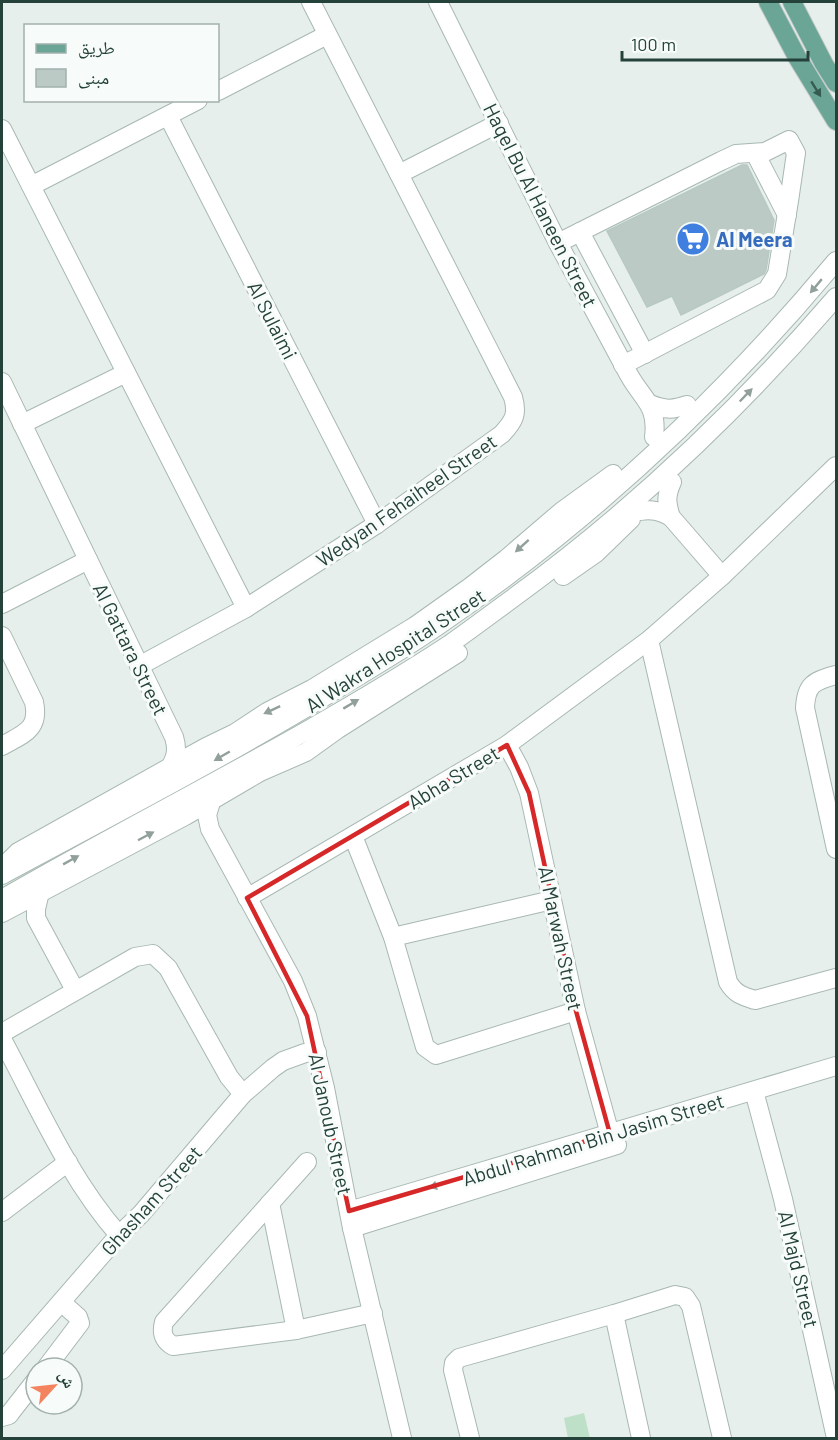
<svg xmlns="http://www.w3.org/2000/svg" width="838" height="1440" viewBox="0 0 838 1440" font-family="Barlow,'Noto Naskh Arabic',sans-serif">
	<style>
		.green { fill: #bfe0c8 }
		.building { fill: #bbcac4; stroke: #b8c9c2; stroke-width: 1.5 }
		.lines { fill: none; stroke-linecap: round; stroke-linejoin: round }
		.minor-casing { stroke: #a8b8b2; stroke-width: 20 }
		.major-casing { stroke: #c2cac8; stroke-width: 20 }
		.minor { stroke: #fff; stroke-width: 18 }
		.major { stroke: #6aa596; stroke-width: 18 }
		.oneway { fill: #365b51 }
		.oneway2 { fill: #92a09c }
		.marked { fill: none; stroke: #d62828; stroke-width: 4.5; stroke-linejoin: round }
		.labels { text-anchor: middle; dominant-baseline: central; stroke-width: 6; stroke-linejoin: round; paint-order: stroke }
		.street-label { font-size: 20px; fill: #24423a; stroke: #f7fbf9 }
		.shop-label { font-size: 20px; font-weight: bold; fill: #366cbe; stroke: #f7fbf9; text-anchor: start }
	</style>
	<rect width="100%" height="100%" fill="#e6efeb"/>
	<polygon class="green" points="584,1413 590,1438 568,1438 564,1418"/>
	<polygon class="building" points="742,165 747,165 774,220 766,270 764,274 681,315 672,296 647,307 607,231"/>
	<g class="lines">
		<defs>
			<g id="minor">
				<path d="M438 2 558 243 629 375C643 400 658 405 654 437"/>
				<polyline points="218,91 327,35"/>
				<polyline points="168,116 377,524"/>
				<polyline points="2,129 246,608"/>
				<polyline points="755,153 787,215"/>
				<polyline points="399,174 499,123"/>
				<polyline points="31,186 198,100"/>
				<polyline points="580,232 645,354"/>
				<polyline points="558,243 721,161 736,154 765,152 789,140 796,153 789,201 777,274 767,290 623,365"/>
				<path d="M2 382 174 737C178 750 176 759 168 770"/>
				<path d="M650 404C664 410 673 410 687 405"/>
				<polyline points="22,424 126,373"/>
				<path d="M672 482C666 495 666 503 671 517L722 576"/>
				<path d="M640 511C652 509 660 511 671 517"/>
				<polyline points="563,576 596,553 631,519"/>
				<polyline points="2,604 88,560"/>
				<path d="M2 636 34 702C40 730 23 734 2 746"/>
				<path d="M649 640 728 982C735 994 742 996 755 1000L836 978"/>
				<path d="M139 666 246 608 377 524 502 434C514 421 518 414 513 397L311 2"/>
				<path d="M836 675C814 681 806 684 805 708L836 849"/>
				<polyline points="507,745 519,767 529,793 576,1011 613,1145"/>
				<polyline points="211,802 207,815 210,829 293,981 307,1016 325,1088 352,1228 402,1438"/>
				<polyline points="353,836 393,937 425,1047 436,1055 576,1011"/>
				<polyline points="2,868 18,852 206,747 235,733 267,712 312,689 415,626 470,587 506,559 562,511 613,474"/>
				<path d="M2 875C119 812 237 751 350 681 380 663 410 645 439 625 587 524 721 399 836 261"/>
				<polyline points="40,892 36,909 36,918 75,990"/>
				<polyline points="247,898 507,745 649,640 722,576 836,466"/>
				<path d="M2 899C151 813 306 738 450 644 470 630 490 615 509 601 632 512 738 411 836 297"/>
				<polyline points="2,913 185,816 260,772 306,752 338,729 458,653"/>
				<polyline points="393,937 552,900"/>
				<polyline points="2,1033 135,957 153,954 168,968 229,1077 243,1094"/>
				<path d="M2 1039C37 1104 70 1180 119 1235"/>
				<polyline points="754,1091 783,1199 836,1438"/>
				<path d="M307 1162 164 1322C161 1333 163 1340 173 1346L296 1330 373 1313"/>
				<polyline points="270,1203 296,1330"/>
				<polyline points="349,1211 836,1066"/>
				<polyline points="2,1212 68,1162"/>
				<polyline points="352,1228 617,1145"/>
				<polyline points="614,1314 641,1438"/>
				<polyline points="46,1368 80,1323 78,1317 61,1302"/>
				<polyline points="2,1370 119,1235 141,1214 243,1094 273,1068 283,1061 305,1053 317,1052"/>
				<polyline points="2,1417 9,1415 11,1412 36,1380"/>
				<polyline points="470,1438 453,1370 454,1363 459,1358 614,1314 675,1295 685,1297 691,1306 722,1438"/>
			</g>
			<g id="major">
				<polyline points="768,2 797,57 836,121"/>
				<polyline points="792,2 824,64 836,83"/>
			</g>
		</defs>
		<use href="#minor" class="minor-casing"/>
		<use href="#major" class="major-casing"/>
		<use href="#minor" class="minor"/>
		<use href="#major" class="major"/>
	</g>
	<defs><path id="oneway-solid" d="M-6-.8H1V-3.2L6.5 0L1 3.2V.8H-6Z" transform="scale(1.5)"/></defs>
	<use class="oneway" href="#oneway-solid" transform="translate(816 89) rotate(58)"/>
	<g class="oneway2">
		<use href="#oneway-solid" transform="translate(816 286) rotate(130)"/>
		<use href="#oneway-solid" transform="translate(746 395) rotate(-46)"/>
		<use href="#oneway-solid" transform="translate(522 546) rotate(138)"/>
		<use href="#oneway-solid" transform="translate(351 704) rotate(-31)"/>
		<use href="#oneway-solid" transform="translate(272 710) rotate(155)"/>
		<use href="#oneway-solid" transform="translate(222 756) rotate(150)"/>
		<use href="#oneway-solid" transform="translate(146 836) rotate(-28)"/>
		<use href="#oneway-solid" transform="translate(71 860) rotate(-29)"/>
		<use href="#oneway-solid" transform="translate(438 1185) rotate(164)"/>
	</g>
	<path class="marked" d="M507 745 529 793 576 1011 610 1134 349 1211 307 1016 247 898Z"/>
	<defs>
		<symbol id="supermarket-disc" viewBox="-11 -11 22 22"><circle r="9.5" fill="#3f7fe0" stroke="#f7fbf9"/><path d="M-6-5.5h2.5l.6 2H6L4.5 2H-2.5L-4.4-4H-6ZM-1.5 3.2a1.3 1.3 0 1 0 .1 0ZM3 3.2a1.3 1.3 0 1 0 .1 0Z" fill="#fff"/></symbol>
	</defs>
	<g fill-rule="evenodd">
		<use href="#supermarket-disc" x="674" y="220" width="38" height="38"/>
	</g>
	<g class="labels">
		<g class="street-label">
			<text transform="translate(541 205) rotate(63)">Haqel Bu Al Haneen Street</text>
			<text transform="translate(273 320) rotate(63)">Al Sulaimi</text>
			<text transform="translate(406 500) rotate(-35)">Wedyan Fehaiheel Street</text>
			<text transform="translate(131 649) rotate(64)">Al Gattara Street</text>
			<text transform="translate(395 650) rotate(-33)">Al Wakra Hospital Street</text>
			<text transform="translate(453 777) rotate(-31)">Abha Street</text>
			<text transform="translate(561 938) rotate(78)">Al Marwah Street</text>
			<text transform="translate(331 1124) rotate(78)">Al Janoub Street</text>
			<text transform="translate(593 1139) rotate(-17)">Abdul Rahman Bin Jasim Street</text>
			<text transform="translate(151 1200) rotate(-48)">Ghasham Street</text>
			<text transform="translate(799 1269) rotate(77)">Al Majd Street</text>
		</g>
		<g class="shop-label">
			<text x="716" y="239">Al Meera</text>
		</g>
	</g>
	<rect width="838" height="1440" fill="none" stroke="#24423a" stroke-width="6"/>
	<rect x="24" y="24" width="195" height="78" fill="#f7fbf9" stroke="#a3b1ad" stroke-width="1.5"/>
	<rect x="36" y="44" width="30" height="9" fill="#6aa596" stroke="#a3b1ad" stroke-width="1.5"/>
	<text x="78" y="54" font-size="18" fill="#24423a">طريق</text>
	<rect x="36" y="69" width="30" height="18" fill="#bbcac4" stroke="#a3b1ad" stroke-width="1.5"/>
	<text x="78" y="84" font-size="18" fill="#24423a">مبنى</text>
	<g transform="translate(54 1386) rotate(63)"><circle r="28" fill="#f7fbf9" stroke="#a3b1ad" stroke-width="1.5"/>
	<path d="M0-4.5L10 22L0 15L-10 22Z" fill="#f4845f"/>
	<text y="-9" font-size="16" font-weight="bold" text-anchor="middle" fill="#24423a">ش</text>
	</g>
	<path d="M622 51v9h186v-9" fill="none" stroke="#24423a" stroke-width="3"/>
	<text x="631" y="51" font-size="18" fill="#24423a" stroke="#f7fbf9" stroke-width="4.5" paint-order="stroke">100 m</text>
</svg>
